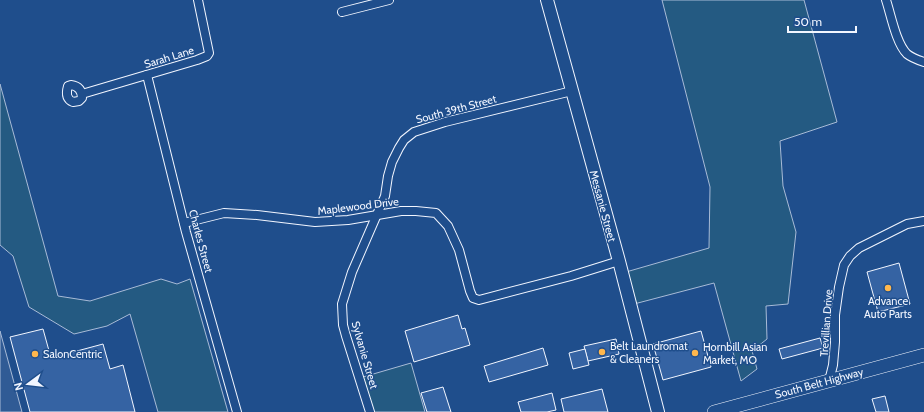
<svg xmlns="http://www.w3.org/2000/svg" width="924" height="412" viewBox="0 0 924 412" font-family="Cabin,sans-serif">
	<style>
		.green { fill: #245a82; stroke: #a8bbd7 }
		.parking { fill: #305b95; stroke: #a8bbd7 }
		.building { fill: #3563a3; stroke: #f2f6ff }
		.lines { fill: none; stroke-linecap: round; stroke-linejoin: round }
		.street-casing { stroke: #f2f6ff; stroke-width: 10 }
		.secondary-casing { stroke: #f2f6ff; stroke-width: 14 }
		.primary-casing { stroke: #f2f6ff; stroke-width: 14 }
		.street { stroke: #1f4e8c; stroke-width: 8 }
		.secondary { stroke: #1f4e8c; stroke-width: 12 }
		.primary { stroke: #1f4e8c; stroke-width: 13 }
		.poi-dot { fill: #ffb74d; stroke: #1f4e8c; stroke-width: 1.5 }
		.labels { text-anchor: middle; dominant-baseline: central; stroke-width: 3; stroke-linejoin: round; paint-order: stroke }
		.street-label { font-size: 11px; fill: #f2f6ff; stroke: #1f4e8c }
		.poi-label { font-size: 11px; fill: #f2f6ff; stroke: #1f4e8c; text-anchor: start }
	</style>
	<rect width="100%" height="100%" fill="#1f4e8c"/>
	<g class="green">
		<polygon points="662,0 804,0 837,122 780,141 783,186 796,232 788,304 766,306 767,339 752,351 757,369 741,381 714,283 634,304 626,272 709,248 710,187"/>
		<polygon points="0,84 58,296 90,301 161,279 177,284 190,279 228,412 158,412 130,314 107,326 74,334 29,307 13,256 0,245"/>
		<polygon points="411,363 425,412 374,412 363,377"/>
	</g>
	<polygon class="parking" points="0,331 22,412 0,412"/>
	<g class="building">
		<polygon points="899,263 910,304 878,312 867,272"/>
		<polygon points="458,315 462,329 465,328 470,345 414,362 405,331"/>
		<polygon points="43,329 51,358 103,344 110,369 123,365 135,412 30,412 10,337"/>
		<polygon points="701,331 711,367 663,380 653,344"/>
		<polygon points="820,338 823,348 782,359 779,349"/>
		<polygon points="616,339 619,354 588,361 584,346"/>
		<polygon points="543,348 548,365 489,382 484,366"/>
		<polygon points="585,349 589,365 573,369 569,353"/>
		<polygon points="443,387 451,412 427,412 421,393"/>
		<polygon points="602,389 608,412 564,412 561,399"/>
		<polygon points="552,393 556,410 547,412 521,412 518,402"/>
		<polygon points="885,396 889,412 876,412 872,399"/>
	</g>
	<g class="lines">
		<defs>
			<g id="street">
				<path d="M886 0C891 15 896 43 907 54 912 58 918 60 924 62"/>
				<polyline points="342,12 389,0"/>
				<polyline points="147,75 186,232 237,412"/>
				<path d="M71 85C78 86 82 90 82 98L79 101 73 102C66 99 66 93 68 86Z"/>
				<polyline points="82,94 197,60 207,56 209,53 198,0"/>
				<polyline points="184,223 224,213 257,215 315,222 348,220 401,211 416,211 436,213 448,226 459,250 470,291 473,298 479,300 571,276 619,261"/>
				<polyline points="829,381 833,365 835,342 835,315 839,287 844,265 850,256 859,248 907,224 924,221"/>
				<polyline points="370,412 346,336 343,325 342,304 352,272 385,196 388,176 392,162 399,148 404,140 414,132 445,122 572,91"/>
			</g>
			<polyline id="secondary" points="547,0 619,261 658,412"/>
			<polyline id="primary" points="714,412 924,355"/>
		</defs>
		<use href="#street" class="street-casing"/>
		<use href="#secondary" class="secondary-casing"/>
		<use href="#primary" class="primary-casing"/>
		<use href="#street" class="street"/>
		<use href="#secondary" class="secondary"/>
		<use href="#primary" class="primary"/>
	</g>
	<g class="poi-dot">
		<circle cx="888" cy="288" r="4"/>
		<circle cx="602" cy="352" r="4"/>
		<circle cx="695" cy="353" r="4"/>
		<circle cx="35" cy="354" r="4"/>
	</g>
	<g class="labels">
		<g class="street-label">
			<text transform="translate(169 57) rotate(-17)">Sarah Lane</text>
			<text transform="translate(456 109) rotate(-15)">South 39th Street</text>
			<text transform="translate(358 206) rotate(-7)">Maplewood Drive</text>
			<text transform="translate(603 206) rotate(75)">Messanie Street</text>
			<text transform="translate(201 241) rotate(75)">Charles Street</text>
			<text transform="translate(826 323) rotate(-86)">Trevillian Drive</text>
			<text transform="translate(365 355) rotate(74)">Sylvanie Street</text>
			<text transform="translate(819 383) rotate(-15)">South Belt Highway</text>
		</g>
		<g class="poi-label">
			<text x="888" y="301" text-anchor="middle">Advance<tspan x="888" dy="13">Auto Parts</tspan></text>
			<text x="610" y="346">Belt Laundromat<tspan x="610" dy="13">&amp; Cleaners</tspan></text>
			<text x="703" y="347">Hornbill Asian<tspan x="703" dy="13">Market, MO</tspan></text>
			<text x="43" y="354">SalonCentric</text>
		</g>
	</g>
	<g transform="translate(28 384) rotate(255)" stroke="#1f4e8c" stroke-width="3" paint-order="stroke">
	<path d="M0-3L7 15L0 10L-7 15Z" fill="#f2f6ff"/>
	<text y="-6" font-size="11" font-weight="bold" text-anchor="middle" fill="#f2f6ff">N</text>
	</g>
	<path d="M788 26v6h68v-6" fill="none" stroke="#f2f6ff" stroke-width="2"/>
	<text x="794" y="26" font-size="12" fill="#f2f6ff" stroke="#1f4e8c" stroke-width="3" paint-order="stroke">50 m</text>
</svg>
